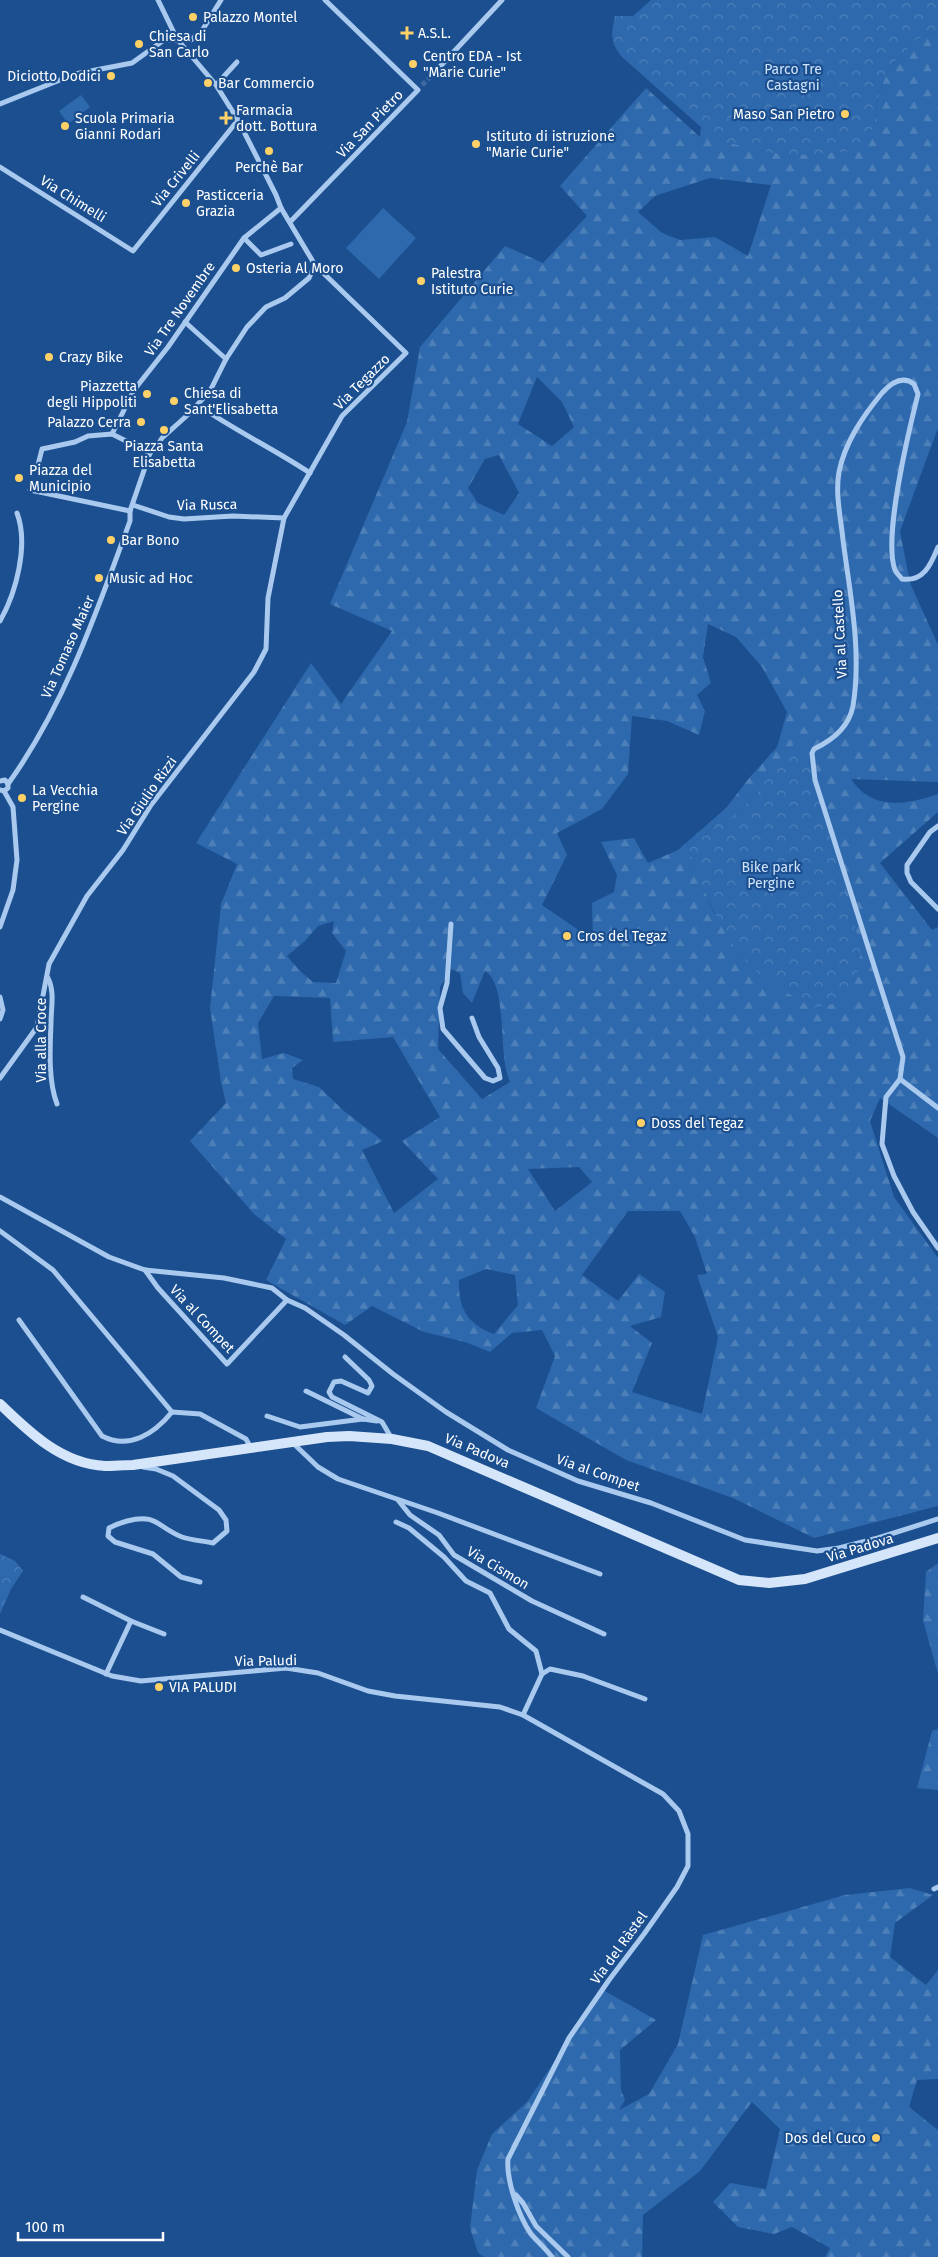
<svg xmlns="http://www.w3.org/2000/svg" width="938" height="2257" viewBox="0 0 938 2257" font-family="'Fira Sans',sans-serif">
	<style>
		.grass { fill: #2e69ad }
		.forest { fill: url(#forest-firs); fill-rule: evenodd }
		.park { fill: url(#park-crowns) }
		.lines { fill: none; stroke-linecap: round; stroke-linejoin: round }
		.minor-tunnel { stroke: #3d69a0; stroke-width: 5; stroke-dasharray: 5 2.5; stroke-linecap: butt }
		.minor { stroke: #a9c9ee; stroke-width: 5 }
		.secondary { stroke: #d6e6fa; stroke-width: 10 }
		.poi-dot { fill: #ffd166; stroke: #1b4f8f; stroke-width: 2 }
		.labels { text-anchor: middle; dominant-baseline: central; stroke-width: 4.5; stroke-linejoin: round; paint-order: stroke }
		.poi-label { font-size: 14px; fill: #fff; stroke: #1b4f8f; text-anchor: start }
		.park-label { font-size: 14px; fill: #cfe3fa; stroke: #1b4f8f }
		.street-label { font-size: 14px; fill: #fff; stroke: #1b4f8f }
	</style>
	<defs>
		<pattern id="forest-firs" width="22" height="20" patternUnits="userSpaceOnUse" patternTransform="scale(1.25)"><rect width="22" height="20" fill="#2e69ad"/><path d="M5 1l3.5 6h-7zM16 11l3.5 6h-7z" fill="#4d80b9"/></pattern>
		<pattern id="park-crowns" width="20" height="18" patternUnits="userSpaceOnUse" patternTransform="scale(1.25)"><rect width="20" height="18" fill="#2e69ad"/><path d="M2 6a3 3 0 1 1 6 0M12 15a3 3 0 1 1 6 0" fill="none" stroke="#4d80b9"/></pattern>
	</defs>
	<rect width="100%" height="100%" fill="#1b4f8f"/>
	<g class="grass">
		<polygon points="81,95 90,107 68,124 59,111"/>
		<polygon points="383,208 416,238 379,279 346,248"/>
	</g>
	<g class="forest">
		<path d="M938 32V428L900 531 910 583 938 645V782L851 779C872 811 906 805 938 794V812L880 863 932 930 938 927V1138L880 1098 870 1121 894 1197 938 1258V1506L814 1538 733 1498 626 1460 536 1408 555 1356 542 1330 512 1333 490 1352 465 1342 424 1332 372 1306 345 1325 266 1280 286 1239 254 1214 190 1141 226 1103 221 1082 210 1008 221 904 237 864 196 843 311 663 341 704 392 631 330 604 407 422 420 347 505 246 543 263 587 216 560 186 646 88 700 137 874 127 878 97 887 70 917 39ZM710 178 771 185 748 256 715 237 680 240 662 233 638 212 655 196ZM537 377 562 402 574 427 552 446 518 424ZM499 455 519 493 504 515 478 503 468 488 485 459ZM708 624 736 637 762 667 787 712 777 747 750 777 726 808 678 850 648 863 634 838 601 842 617 875 614 892 592 903 593 940 542 905 567 855 557 833 602 809 628 774 632 716 667 721 699 735 705 711 697 695 711 683 703 657ZM809 756 810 767 744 959 713 911 687 846 705 834 715 824 732 820 758 791ZM334 921 332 933 346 951 336 983 313 982 300 971 287 956 305 941 318 926ZM451 969 460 973 463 993 472 1003 485 971C509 986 497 1055 510 1082L482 1099 438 1049 440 987ZM274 996 330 998 333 1042 393 1037 440 1117 402 1141 438 1179 394 1213 362 1150 383 1141 344 1111 319 1087 293 1079 292 1068 303 1060 284 1053 262 1059 258 1023ZM579 1167 592 1182 555 1211 528 1169ZM628 1211H680L695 1237 707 1274 697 1275 718 1337 702 1414 632 1392 652 1343 630 1326 661 1317 665 1292 639 1274 618 1301 582 1275ZM486 1269 515 1275 518 1305 494 1334C467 1324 458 1308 459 1280Z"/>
		<polygon points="938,1563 938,1674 923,1620 926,1572"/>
		<polygon points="938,1729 938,1790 917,1788 932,1731"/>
		<polygon points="910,1888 933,1895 895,1923 890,1957 926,1985 938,1970 938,2079 917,2080 909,2107 938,2130 938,2257 825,2257 830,2248 792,2227 774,2234 738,2227 713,2202 730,2183 766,2189 780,2129 752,2102 700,2171 643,2215 642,2257 484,2257 478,2253 470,2228 477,2170 492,2134 527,2102 603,1990 656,2020 620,2050 621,2090 625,2100 619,2110 649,2094 678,2044 703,1935 845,1895"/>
	</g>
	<g class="park">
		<path d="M651 0H938V32L917 39 887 70 878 97 874 127 853 151 788 156 700 137 701 127 622 57C610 42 611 34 615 16H633Z"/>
		<path d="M796 741 797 747 809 756 810 767 861 948 858 971 847 1001 813 1008C789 994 763 980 744 959 717 928 702 884 687 846L705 834 715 824 732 819 758 791Z"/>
		<polygon points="0,1554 15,1561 23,1571 11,1589 0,1614"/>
	</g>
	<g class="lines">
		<polyline class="minor-tunnel" points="422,85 434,73"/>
		<g class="minor">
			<polyline points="434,73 502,0"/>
			<polyline points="216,85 237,62"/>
			<polyline points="0,104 75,74 132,63 164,40 191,40 203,29 221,0"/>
			<polyline points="0,167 133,251 238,120"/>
			<polyline points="290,222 418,90 325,0"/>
			<polyline points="244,238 261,255 291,244"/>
			<polyline points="185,322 226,359"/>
			<path d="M198 405C234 430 274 449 310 473"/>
			<polyline points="112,434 134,390 168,347 244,238 281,208"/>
			<polyline points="150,453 157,446 162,438 192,411 211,389 226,359 247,327 266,307 285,298 309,278 315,265"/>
			<polyline points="38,465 42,449 75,442 88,436 112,434 150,453"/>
			<polyline points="30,490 130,511"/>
			<polyline points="133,505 169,517 184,519 233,516 284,518"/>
			<path d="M938 547C931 564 924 582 902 579 900 576 896 573 895 570 883 538 909 430 918 394L914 384C902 375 890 384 882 393 863 416 845 442 839 472 835 494 841 519 843 540 850 594 862 651 853 706 849 727 833 740 814 749L812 753 815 780 903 1057 900 1079 886 1097 882 1144 894 1176 913 1212 938 1248"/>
			<path d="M0 621C16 593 29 545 17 513"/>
			<polyline points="0,781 5,780 8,784 8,788 4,791 0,790"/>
			<path d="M8 784C65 705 97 611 130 521V511L150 453"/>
			<polyline points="938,826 930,832 907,865 907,873 911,882 938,909"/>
			<polyline points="451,924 447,983 440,1008 443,1029 485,1078 493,1081 500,1078 498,1068 479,1037 472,1018"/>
			<polyline points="0,927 13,890 17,860 13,807 4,791"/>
			<path d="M48 978C55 992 51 1007 51 1023 50 1048 48 1080 57 1104"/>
			<polyline points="0,997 3,1010 0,1019"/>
			<polyline points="0,1078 37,1027 49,964 87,896 123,850 151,805 254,672 266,649 268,598 284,518 342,416 406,353 315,265 281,208 276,195 238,120 216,85 177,39 158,0"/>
			<polyline points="900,1079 938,1108"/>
			<polyline points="0,1197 109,1257 145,1270 224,1278 272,1288 287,1300 305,1308 344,1335 393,1374 446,1412 508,1450 578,1481 651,1503 745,1540 817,1551 839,1548 878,1538 938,1519"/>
			<path d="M0 1231 53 1270 172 1412C154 1434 129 1450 102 1436L19 1320"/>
			<polyline points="145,1270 158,1288 227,1364 287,1300"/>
			<polyline points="345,1357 369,1380 372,1386 368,1393 341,1381 334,1382 329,1392 332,1397 382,1422 392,1439"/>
			<polyline points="306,1391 363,1419"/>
			<polyline points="172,1412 200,1414 246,1439 251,1448"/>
			<polyline points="267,1416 300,1427 363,1419 377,1421"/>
			<polyline points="293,1443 318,1467 338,1479 438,1513 600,1574"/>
			<path d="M143 1467 156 1469 173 1476 219 1510 226 1520 227 1531 213 1543C203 1541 191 1540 182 1537 157 1527 157 1513 127 1521 120 1523 115 1525 109 1528L108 1536 115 1542 153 1554 181 1577 200 1582"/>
			<polyline points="398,1500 410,1515 439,1535 454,1555 532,1601 604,1634"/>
			<polyline points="396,1522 409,1528 444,1557 466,1581 490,1593 509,1629 536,1651 542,1674"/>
			<polyline points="83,1597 131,1621 164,1634"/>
			<path d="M0 1630 112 1676 141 1681 286 1668 318 1673 368 1691 395 1696 500 1707 523 1715 663 1794 679 1811 688 1834V1866L677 1887 644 1934 609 1980 569 2038 508 2159C506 2180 519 2217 531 2234 538 2242 546 2249 552 2257"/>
			<polyline points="106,1674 131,1621"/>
			<polyline points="523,1715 542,1674 550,1669 583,1676 645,1699"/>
			<polyline points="934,1889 938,1887"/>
			<polyline points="516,2195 523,2203 536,2226 568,2257"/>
		</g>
		<path class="secondary" d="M0 1404C30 1433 62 1464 105 1466 114 1466 124 1465 133 1465L327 1437 349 1436 392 1439 428 1446 739 1580 769 1583 805 1579 938 1538"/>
	</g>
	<g class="poi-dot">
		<circle cx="193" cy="17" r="5"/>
		<path d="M404.5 25.5h5v5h5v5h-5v5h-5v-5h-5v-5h5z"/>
		<circle cx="139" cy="44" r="5"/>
		<circle cx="413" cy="64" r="5"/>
		<circle cx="111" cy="76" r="5"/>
		<circle cx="208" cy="83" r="5"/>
		<circle cx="845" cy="114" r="5"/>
		<path d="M223.5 110.5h5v5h5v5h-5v5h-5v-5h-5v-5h5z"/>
		<circle cx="65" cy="126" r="5"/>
		<circle cx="476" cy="144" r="5"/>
		<circle cx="269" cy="151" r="5"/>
		<circle cx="186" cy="203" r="5"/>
		<circle cx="236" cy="268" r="5"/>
		<circle cx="421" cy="281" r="5"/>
		<circle cx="49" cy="357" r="5"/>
		<circle cx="147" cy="394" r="5"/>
		<circle cx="174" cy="401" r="5"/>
		<circle cx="141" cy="422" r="5"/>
		<circle cx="164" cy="430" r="5"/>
		<circle cx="19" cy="478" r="5"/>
		<circle cx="111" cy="540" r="5"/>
		<circle cx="99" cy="578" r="5"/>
		<circle cx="22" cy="798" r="5"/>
		<circle cx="567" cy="936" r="5"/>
		<circle cx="641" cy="1123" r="5"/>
		<circle cx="159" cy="1687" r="5"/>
		<circle cx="876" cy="2138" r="5"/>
	</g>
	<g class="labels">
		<g class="poi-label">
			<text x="203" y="17">Palazzo Montel</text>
			<text x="418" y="33">A.S.L.</text>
			<text x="149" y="36">Chiesa di<tspan x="149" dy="16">San Carlo</tspan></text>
			<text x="423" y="56">Centro EDA - Ist<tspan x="423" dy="16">"Marie Curie"</tspan></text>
			<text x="101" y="76" text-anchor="end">Diciotto Dodici</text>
			<text x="218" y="83">Bar Commercio</text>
			<text x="236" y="110">Farmacia<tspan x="236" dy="16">dott. Bottura</tspan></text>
			<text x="835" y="114" text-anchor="end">Maso San Pietro</text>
			<text x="75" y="118">Scuola Primaria<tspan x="75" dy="16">Gianni Rodari</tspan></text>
			<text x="486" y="136">Istituto di istruzione<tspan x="486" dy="16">"Marie Curie"</tspan></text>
			<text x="269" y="167" text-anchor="middle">Perchè Bar</text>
			<text x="196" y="195">Pasticceria<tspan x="196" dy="16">Grazia</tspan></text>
			<text x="246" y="268">Osteria Al Moro</text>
			<text x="431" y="273">Palestra<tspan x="431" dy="16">Istituto Curie</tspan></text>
			<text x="59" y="357">Crazy Bike</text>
			<text x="137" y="386" text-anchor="end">Piazzetta<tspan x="137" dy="16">degli Hippoliti</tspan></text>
			<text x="184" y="393">Chiesa di<tspan x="184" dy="16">Sant'Elisabetta</tspan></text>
			<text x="131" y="422" text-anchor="end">Palazzo Cerra</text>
			<text x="164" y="446" text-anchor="middle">Piazza Santa<tspan x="164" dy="16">Elisabetta</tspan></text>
			<text x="29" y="470">Piazza del<tspan x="29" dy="16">Municipio</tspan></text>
			<text x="121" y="540">Bar Bono</text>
			<text x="109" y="578">Music ad Hoc</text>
			<text x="32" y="790">La Vecchia<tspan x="32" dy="16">Pergine</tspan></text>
			<text x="577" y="936">Cros del Tegaz</text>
			<text x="651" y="1123">Doss del Tegaz</text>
			<text x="169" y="1687">VIA PALUDI</text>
			<text x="866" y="2138" text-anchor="end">Dos del Cuco</text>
		</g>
		<g class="park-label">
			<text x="793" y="69">Parco Tre<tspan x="793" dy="16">Castagni</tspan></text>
			<text x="771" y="867">Bike park<tspan x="771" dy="16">Pergine</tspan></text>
		</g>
		<g class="street-label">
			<text transform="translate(370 124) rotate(-46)">Via San Pietro</text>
			<text transform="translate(176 179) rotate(-51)">Via Crivelli</text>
			<text transform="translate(73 199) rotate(32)">Via Chimelli</text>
			<text transform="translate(180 309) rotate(-55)">Via Tre Novembre</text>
			<text transform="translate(362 382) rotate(-45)">Via Tegazzo</text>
			<text transform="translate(207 505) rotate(-1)">Via Rusca</text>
			<text transform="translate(840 634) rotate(-93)">Via al Castello</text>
			<text transform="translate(68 647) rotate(-66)">Via Tomaso Maier</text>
			<text transform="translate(147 796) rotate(-55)">Via Giulio Rizzi</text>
			<text transform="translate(41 1040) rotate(-90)">Via alla Croce</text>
			<text transform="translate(202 1319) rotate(47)">Via al Compet</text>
			<text transform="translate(477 1451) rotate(23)">Via Padova</text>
			<text transform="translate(598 1473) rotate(19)">Via al Compet</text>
			<text transform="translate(860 1548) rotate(-17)">Via Padova</text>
			<text transform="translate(498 1568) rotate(31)">Via Cismon</text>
			<text transform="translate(266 1661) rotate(-1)">Via Paludi</text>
			<text transform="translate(619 1948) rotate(-54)">Via del Ràstel</text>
		</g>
	</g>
	<path d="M18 2232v8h145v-8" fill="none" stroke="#ffffff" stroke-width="2.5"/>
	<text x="25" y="2232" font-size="15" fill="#ffffff" stroke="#1b4f8f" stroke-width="4" paint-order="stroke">100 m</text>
</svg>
